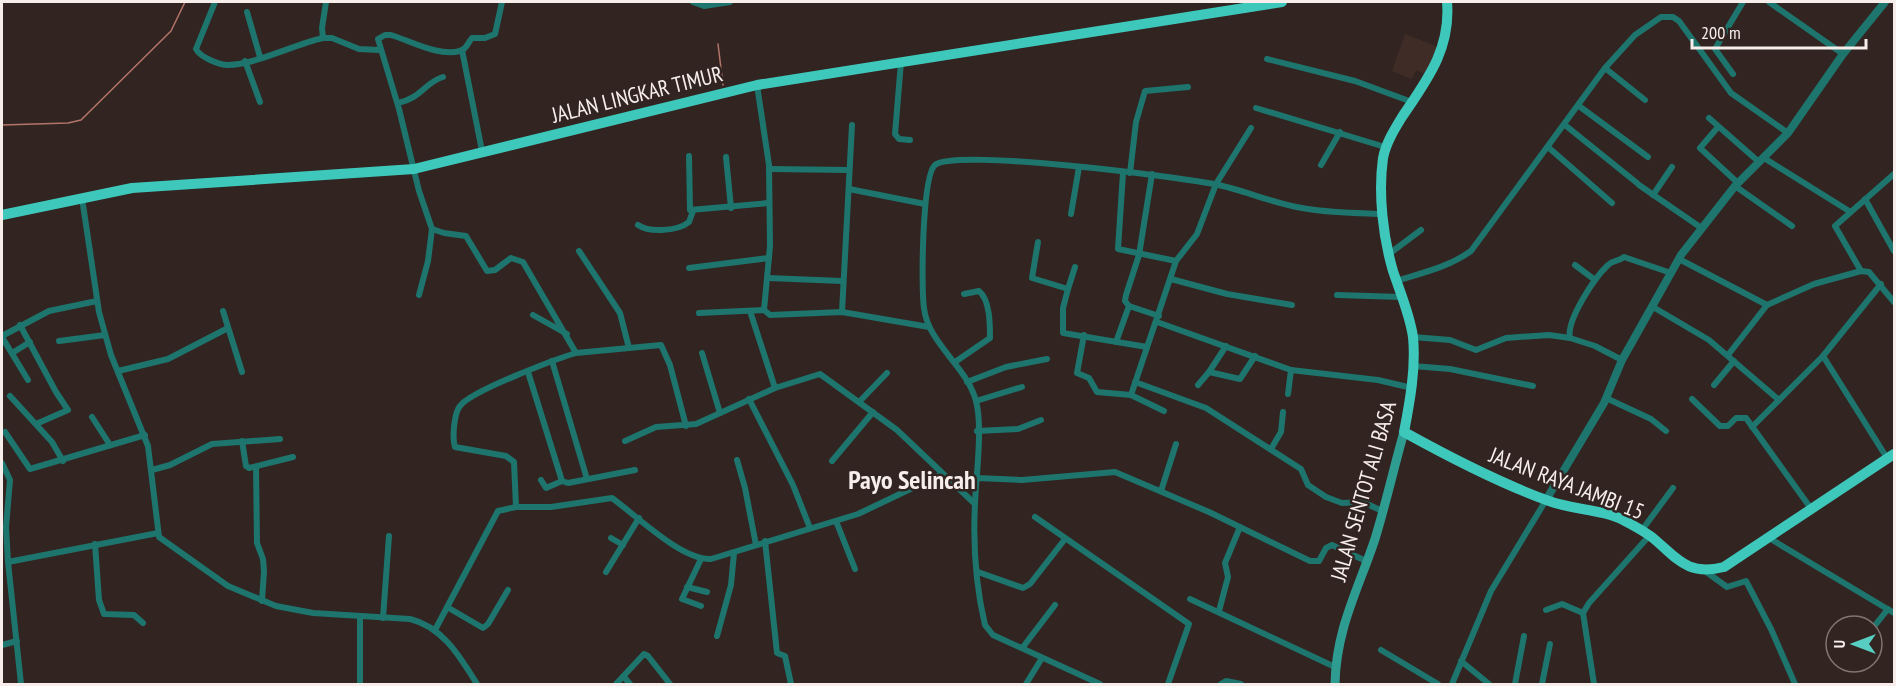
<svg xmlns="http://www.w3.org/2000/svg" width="1896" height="686" viewBox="0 0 1896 686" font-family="'PT Sans Narrow',sans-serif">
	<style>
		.built { fill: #402c27 }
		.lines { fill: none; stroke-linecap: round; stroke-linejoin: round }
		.stream { stroke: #b47569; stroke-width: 1.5 }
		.minor { stroke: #1d756d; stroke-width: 6 }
		.tertiary { stroke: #1d756d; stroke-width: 8 }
		.secondary { stroke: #2f9c92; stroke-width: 9 }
		.trunk { stroke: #3ec8bb; stroke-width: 10 }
		.labels { text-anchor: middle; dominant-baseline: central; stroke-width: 5; stroke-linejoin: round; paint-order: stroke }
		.street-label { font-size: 22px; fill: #f7eeec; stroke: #322421 }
		.quarter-label { font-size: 26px; font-weight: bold; fill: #f7eeec; stroke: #322421 }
	</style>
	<rect width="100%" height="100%" fill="#322421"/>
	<polygon class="built" points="1405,34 1438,47 1425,74 1416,70 1412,79 1392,71"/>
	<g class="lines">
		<g class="stream">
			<polyline points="718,44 723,85"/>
			<polyline points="2,125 68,123 81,120 171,31 185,2"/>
		</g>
		<g class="minor">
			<path d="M215 2 196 49C200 57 219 65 228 65 255 65 295 44 323 38H332L359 49 379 50"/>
			<path d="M502 2 495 34 485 38H472C468 42 467 49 460 51 439 57 411 41 391 35H385L378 39 399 109 419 191 432 229 444 233 466 236 487 271 495 270 511 258 523 262 576 353 661 345 670 365 686 426"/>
			<polyline points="693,2 704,6 730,2"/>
			<polyline points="1769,2 1843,54"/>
			<polyline points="247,12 260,57"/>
			<polyline points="323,38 322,28 326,2"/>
			<polyline points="462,50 482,151"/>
			<polyline points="1267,59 1355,81 1412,102"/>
			<polyline points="245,61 260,102"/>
			<polyline points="901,62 895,134 899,139 910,140"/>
			<polyline points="1605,68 1645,100"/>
			<polyline points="1733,74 1715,49 1743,2"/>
			<polyline points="757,85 769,165 770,246 764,310"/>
			<path d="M398 103C423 97 424 83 443 77"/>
			<polyline points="1579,106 1648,157"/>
			<polyline points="1256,108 1385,147"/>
			<polyline points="1709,118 1759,162"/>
			<polyline points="1565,125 1637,183"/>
			<polyline points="1718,127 1700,148 1738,183"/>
			<polyline points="1548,147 1612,203"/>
			<polyline points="689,156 690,210 769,203"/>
			<polyline points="726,157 731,208"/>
			<polyline points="1764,158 1849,211"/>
			<polyline points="1321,165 1340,132"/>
			<polyline points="769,169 849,170"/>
			<polyline points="1123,173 1118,249 1176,261"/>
			<polyline points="1130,173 1136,122 1145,91 1188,87"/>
			<polyline points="1639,185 1700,227"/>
			<polyline points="1735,186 1792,226"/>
			<polyline points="849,189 925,204"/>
			<polyline points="1653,195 1672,167"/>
			<path d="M82 198 99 312 111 355 148 446 159 537 228 586 276 606 313 613 410 619C443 627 460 657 477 684"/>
			<polyline points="1865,199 1894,251"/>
			<polyline points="1071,214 1079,167"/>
			<path d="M638 225C650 233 678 231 689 222L693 211"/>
			<polyline points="1038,242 1032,278 1068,289 1063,308 1063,333 1147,347"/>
			<polyline points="579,251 620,313 629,348"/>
			<polyline points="1389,254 1421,230"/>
			<polyline points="1679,259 1767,305"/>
			<polyline points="1575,265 1595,280"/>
			<polyline points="689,268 769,258"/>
			<polyline points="1861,271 1835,226 1894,174"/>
			<polyline points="768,278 842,281"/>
			<polyline points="1171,279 1227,294 1292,305"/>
			<path d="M1396 281C1422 273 1449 267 1471 251L1605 68 1635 35 1661 17H1673L1679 21 1731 93 1788 133"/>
			<polyline points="1068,289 1075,267"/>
			<polyline points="419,295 428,261 432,229"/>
			<polyline points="1337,295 1401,297"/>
			<polyline points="1129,306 1159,316"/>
			<polyline points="1653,307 1709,340 1779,400"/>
			<polyline points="223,311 242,372"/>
			<polyline points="750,311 775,388"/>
			<polyline points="842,312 852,125"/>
			<polyline points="699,313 764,310 770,315 842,312 929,327"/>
			<polyline points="533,315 567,334"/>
			<polyline points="1157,322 1291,370 1378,380 1412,388"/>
			<polyline points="20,325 56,392 68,410 36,424"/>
			<polyline points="1084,335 1077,373 1089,378 1097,392 1131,395"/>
			<polyline points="2,336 49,311 97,301"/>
			<polyline points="2,337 28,380"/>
			<polyline points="1413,337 1450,340 1476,350 1506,338 1549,335 1570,338"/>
			<polyline points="59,341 105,335"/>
			<polyline points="1116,342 1129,306 1125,301 1126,295 1139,255 1152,174"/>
			<polyline points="12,353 30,342"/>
			<path d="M576 353C556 359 471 391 460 406 454 413 452 438 455 447L506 456 514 462 516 507H551L612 498C637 516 681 560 711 559L858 514 942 474"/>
			<polyline points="702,353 720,413"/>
			<polyline points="1728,355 1767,305 1814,284 1861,271 1869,272 1894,302"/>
			<polyline points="1823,356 1887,458"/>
			<path d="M1622 360 1595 346 1570 338C1566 321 1594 278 1608 265 1613 260 1618 262 1624 257L1671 273"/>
			<polyline points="552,361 587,479"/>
			<path d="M955 362 990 338C990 324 990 300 979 291L964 294"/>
			<polyline points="1413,366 1450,369 1533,386"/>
			<polyline points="118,371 168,359 228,328"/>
			<polyline points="528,372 562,481 568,483 635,470"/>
			<polyline points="1209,372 1226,346"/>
			<polyline points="967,382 1006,367 1047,359"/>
			<polyline points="1135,382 1206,408 1301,469 1308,485 1326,497 1342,503 1363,502 1382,511"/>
			<polyline points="1198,385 1209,372 1240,379 1255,356"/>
			<polyline points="1714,385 1734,361"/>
			<polyline points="1288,394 1291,370"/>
			<polyline points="10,396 52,442 63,461"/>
			<polyline points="1606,398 1651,419 1666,431"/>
			<polyline points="749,399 793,485 810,528"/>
			<polyline points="1692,399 1720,426 1728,426 1736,418 1746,418 1812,510"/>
			<polyline points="860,401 887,373"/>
			<polyline points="976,401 1022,387"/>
			<polyline points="1164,411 1131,395 1176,261 1197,234 1216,184 1251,128"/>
			<polyline points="92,417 110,445"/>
			<polyline points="1752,427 1823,356 1881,284"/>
			<polyline points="977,431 1018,429 1041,420"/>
			<polyline points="5,432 30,469 145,435"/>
			<polyline points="242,441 246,466 249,468 293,457"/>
			<polyline points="625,441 656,427 696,424 775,388 820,374 897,430 975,504"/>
			<polyline points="1271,449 1281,432 1283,412"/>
			<polyline points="737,460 745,488 756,545"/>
			<polyline points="832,461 873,412"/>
			<polyline points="2,463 10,480 6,527 8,562 158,533"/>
			<polyline points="256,467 257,543 263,559 264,571 262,601"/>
			<polyline points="152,470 170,465 212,444 280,439"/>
			<polyline points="977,478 1022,480 1115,472 1209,512 1310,561 1319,561 1326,548 1332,545 1366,561"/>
			<polyline points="541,480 546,488 562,481"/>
			<polyline points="1161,491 1176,444"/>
			<polyline points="1035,517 1189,624 1168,684"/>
			<polyline points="836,521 855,569"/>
			<polyline points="1642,530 1673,488"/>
			<polyline points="611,538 623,545"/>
			<polyline points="1769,538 1894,613"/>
			<polyline points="765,541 777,653 785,656 791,684"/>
			<polyline points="95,544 99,600 104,614 134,615 143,623"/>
			<polyline points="701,559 682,599 701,606"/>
			<polyline points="8,562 21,684"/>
			<polyline points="1705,571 1727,587 1746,581 1771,629 1795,684"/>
			<polyline points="606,572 639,518"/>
			<polyline points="978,572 1023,588 1030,584 1065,539"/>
			<polyline points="687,587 707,592"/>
			<polyline points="1190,599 1335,667"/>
			<polyline points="447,607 483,628 488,624 508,590"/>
			<polyline points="1546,610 1562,604 1583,613"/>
			<polyline points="1219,611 1228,577 1225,563 1240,527"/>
			<polyline points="383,618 389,536"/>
			<polyline points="1872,629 1888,609"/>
			<polyline points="435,630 498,511 516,507"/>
			<polyline points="717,636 731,585 734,553"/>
			<polyline points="2,645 17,641"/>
			<polyline points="1023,647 1055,605"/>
			<polyline points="1381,650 1438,684"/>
			<polyline points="1461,661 1489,684"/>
			<polyline points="624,677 630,684"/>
			<polyline points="360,683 360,617"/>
			<polyline points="616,684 644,654 648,656 670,684"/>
			<polyline points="1026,684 1042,658"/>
			<path d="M1100 684 993 635 985 625C976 587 973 543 975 504 976 476 983 427 976 401 967 366 928 344 924 308 921 288 922 176 935 165 955 148 1178 177 1214 184 1245 190 1276 205 1308 209 1333 213 1358 213 1383 214"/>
			<polyline points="1221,684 1226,681 1241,684"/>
			<polyline points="1452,684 1491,591 1546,500"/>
			<polyline points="1515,684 1524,636"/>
			<polyline points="1542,684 1550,644"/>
			<polyline points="1594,684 1583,613 1589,603 1650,535"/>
		</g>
		<polyline class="tertiary" points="1546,500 1604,403 1622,360 1681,255 1735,186 1788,133 1843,54 1885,2"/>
		<path class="secondary" d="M1335 684C1336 629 1358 590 1375 539 1386 503 1394 467 1404 432"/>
		<g class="trunk">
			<path d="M1447 2C1451 49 1427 80 1402 117 1394 130 1386 143 1383 158 1378 194 1383 237 1393 271 1400 292 1410 315 1413 337 1416 368 1410 401 1404 432 1451 458 1499 483 1549 501 1573 510 1603 509 1625 521 1634 526 1644 531 1653 538 1678 559 1687 576 1724 567L1894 454"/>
			<polyline points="2,215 132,188 414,169 757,85 1282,2"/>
		</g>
	</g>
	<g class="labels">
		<g class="street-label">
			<text transform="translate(637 94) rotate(-14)">JALAN LINGKAR TIMUR</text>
			<text transform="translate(1567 483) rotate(21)">JALAN RAYA JAMBI 15</text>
			<text transform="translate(1363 491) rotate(-74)">JALAN SENTOT ALI BASA</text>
		</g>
		<g class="quarter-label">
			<text x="912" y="479">Payo Selincah</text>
		</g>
	</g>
	<rect width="1896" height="686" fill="none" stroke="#f7eeec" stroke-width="6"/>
	<g transform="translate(1854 644) rotate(270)"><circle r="28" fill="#322421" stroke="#817572" stroke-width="1.5"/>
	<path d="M0-4.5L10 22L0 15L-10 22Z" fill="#57cec1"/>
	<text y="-9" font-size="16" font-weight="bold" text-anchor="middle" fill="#f7eeec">U</text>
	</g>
	<path d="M1692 39v9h174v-9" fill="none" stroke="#f7eeec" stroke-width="3"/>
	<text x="1701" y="39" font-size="18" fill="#f7eeec" stroke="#322421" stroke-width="4.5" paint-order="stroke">200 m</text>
</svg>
